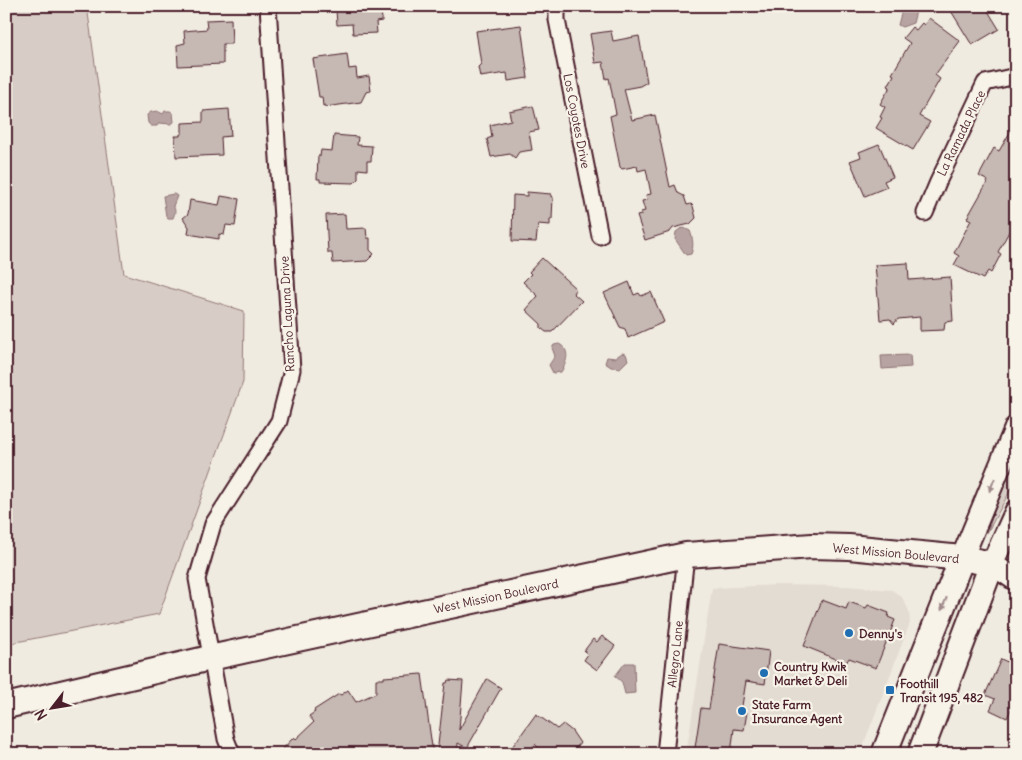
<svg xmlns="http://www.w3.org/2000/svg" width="1022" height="760" viewBox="0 0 1022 760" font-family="Delius,sans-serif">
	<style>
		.built { fill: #e3dcd2 }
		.green { fill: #d8cdc6; stroke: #917678 }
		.water { fill: #b7a4a2; stroke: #8b6f72 }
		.building { fill: #c6b8b3; stroke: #4a1f2b }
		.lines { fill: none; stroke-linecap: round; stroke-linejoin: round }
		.street-casing { stroke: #4a1f2b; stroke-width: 19 }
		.secondary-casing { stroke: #4a1f2b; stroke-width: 25 }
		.primary-casing { stroke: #4a1f2b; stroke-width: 28 }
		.street { stroke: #f7f3e8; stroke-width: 15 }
		.secondary { stroke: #f7f3e8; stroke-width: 21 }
		.primary { stroke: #f7f3e8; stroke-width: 24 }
		.oneway { fill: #a0898a }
		.poi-dot { fill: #1f6fb2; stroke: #f7f3e8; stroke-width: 2 }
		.labels { text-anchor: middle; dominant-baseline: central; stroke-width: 4.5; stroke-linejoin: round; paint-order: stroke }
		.street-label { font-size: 12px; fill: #4a1f2b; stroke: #f7f3e8 }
		.poi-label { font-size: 12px; font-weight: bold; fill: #4a1f2b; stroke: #f7f3e8; text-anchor: start }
	</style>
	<rect width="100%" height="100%" fill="#f0ebe0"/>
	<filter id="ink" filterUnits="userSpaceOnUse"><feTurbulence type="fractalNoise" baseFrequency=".02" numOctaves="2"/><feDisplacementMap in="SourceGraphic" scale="10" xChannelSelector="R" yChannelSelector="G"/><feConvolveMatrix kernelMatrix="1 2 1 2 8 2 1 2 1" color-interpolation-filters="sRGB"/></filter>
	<g filter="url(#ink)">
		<polygon class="built" points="778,585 848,586 892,590 902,597 909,611 910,623 860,754 686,754 712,588"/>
		<g class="green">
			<polygon points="6,6 87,6 124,274 244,311 243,382 159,614 6,644"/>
			<polygon points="1016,447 1016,480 987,533"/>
		</g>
		<g class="water">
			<polygon points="911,8 916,11 913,23 902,27 898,25 902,10"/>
			<polygon points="157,111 163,114 165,111 170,111 173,113 174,122 171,124 159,123 157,126 151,126 148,123 147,115 151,112"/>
			<path d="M174 194 177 196 173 206C176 210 175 213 173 218H168L166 216 163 196Z"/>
			<path d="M684 228 690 231C693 238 694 247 691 254L686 255 675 239 676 232 680 229Z"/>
			<path d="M559 344C571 350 567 362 561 372L553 373 549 365 555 356 552 348 554 345Z"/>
			<polygon points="622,353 626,354 628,360 620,368 611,367 605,363 607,357 615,358"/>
			<polygon points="910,355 911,367 882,369 881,356"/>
			<polygon points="625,663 634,663 635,693 625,694 622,682 615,676"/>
		</g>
		<g class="building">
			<polygon points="339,6 381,6 382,21 376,22 377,33 353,34 352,24 337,25 336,10 339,10"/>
			<polygon points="948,6 985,6 999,29 972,45"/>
			<polygon points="929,18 960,41 935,75 940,79 919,116 930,122 913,150 876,128 882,118 880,117 885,107 880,104 890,87 888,86 894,75 892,74 910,43 903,38 912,27 916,30 922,23 924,25"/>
			<polygon points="231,19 232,44 223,44 223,64 178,66 177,45 185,43 184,31 207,29 206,20"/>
			<polygon points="521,25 528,78 508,81 507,73 480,77 478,67 481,64 476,31"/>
			<polygon points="611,31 613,41 639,36 647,82 640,86 624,89 632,120 655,115 670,187 675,185 678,193 684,196 687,205 691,204 693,206 696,218 690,224 673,228 670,232 645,240 637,216 641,215 641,212 645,211 642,201 647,200 646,195 651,194 646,169 638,171 637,166 622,169 620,167 610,116 616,114 609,78 606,79 603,62 595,63 590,34"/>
			<polygon points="347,54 349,69 356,68 357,78 369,76 371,91 366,92 361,102 325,107 325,105 323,106 322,97 319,97 313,59"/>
			<polygon points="533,106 539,130 529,132 532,150 519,152 515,158 510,154 491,157 487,139 492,137 490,125 511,120 509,111"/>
			<polygon points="229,109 231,136 221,137 222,155 176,157 175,136 180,136 180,134 182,134 182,123 203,122 203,111"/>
			<polygon points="1016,122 1016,230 1011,228 998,252 1001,254 991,273 988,271 983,279 954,265 959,256 954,253 971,220 967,218 988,181 979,176 994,148 999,151"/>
			<polygon points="334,135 358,137 357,145 372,146 371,161 367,161 367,170 358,169 358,179 354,183 320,182 320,179 317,179 318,156 320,156 321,150 332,151"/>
			<polygon points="879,144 893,177 884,181 887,187 865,196 850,161 861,157 859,152"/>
			<polygon points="527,192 551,194 551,197 553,197 552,219 550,219 550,225 538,224 536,242 512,241 513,195 527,196"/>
			<polygon points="221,196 239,199 235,226 226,225 224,235 219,234 219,239 188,234 189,227 183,218 188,214 190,200 219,205"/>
			<polygon points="345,214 346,229 366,228 367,238 370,238 370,250 374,254 367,261 333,263 332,253 328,253 326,215"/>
			<polygon points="542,258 576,289 573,293 582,301 552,332 546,332 541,328 541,324 526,310 538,296 523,282 531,274 529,272"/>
			<polygon points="908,263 909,280 950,277 953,321 945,322 944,330 920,331 920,317 898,319 894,324 890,319 880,320 875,265"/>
			<polygon points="629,282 634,295 639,293 641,296 651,292 664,322 628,338 625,329 620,327 604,293"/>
			<polygon points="822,600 846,609 849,602 866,608 868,605 889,613 888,617 895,620 876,668 849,658 846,663 804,646"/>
			<polygon points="602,636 615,646 597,670 584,660 588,654 584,651 593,639 597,642"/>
			<polygon points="719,644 769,651 765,684 746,681 741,712 747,712 744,730 734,729 731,754 694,754 701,708 709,709"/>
			<polygon points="1001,659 1016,666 1016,693 1013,700 1015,701 1007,718 990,710 995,699 985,695"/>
			<polygon points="422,674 433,754 278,754 294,737 296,739 314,722 309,716 315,712 314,710 339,694 341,695 348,690 356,702 376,693 376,679 384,679 384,677"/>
			<polygon points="487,679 501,688 467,748 458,743 457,754 437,754 445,683 447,683 448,680 463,681 459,730"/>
			<polygon points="536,714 557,729 563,724 572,731 580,743 578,746 566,754 544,754 535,744 528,754 507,754"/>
		</g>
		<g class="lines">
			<defs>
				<g id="street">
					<polyline points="557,6 557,20 600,236"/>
					<polyline points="925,213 938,182 985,83 1016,76"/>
					<polyline points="232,754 226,739 197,579 213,524 279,421 292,370 268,6"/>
					<polyline points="665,754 686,555"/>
				</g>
				<g id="secondary">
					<polyline points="962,558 1016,427"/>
					<polyline points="992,564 1016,511"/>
					<polyline points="992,564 1016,580"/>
				</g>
				<g id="primary">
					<polyline points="6,706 210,658 686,555 812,546 849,547 962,558 992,564 920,754"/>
					<polyline points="884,754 962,558"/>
				</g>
			</defs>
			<use href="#street" class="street-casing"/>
			<use href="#secondary" class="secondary-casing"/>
			<use href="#primary" class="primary-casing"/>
			<use href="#street" class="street"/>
			<use href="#secondary" class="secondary"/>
			<use href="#primary" class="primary"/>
		</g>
		<defs><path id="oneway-solid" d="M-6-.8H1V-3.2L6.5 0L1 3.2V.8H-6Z" transform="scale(1.25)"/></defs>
		<g class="oneway">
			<use href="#oneway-solid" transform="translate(992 485) rotate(112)"/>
			<use href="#oneway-solid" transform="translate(944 604) rotate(112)"/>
		</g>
	</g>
	<g class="poi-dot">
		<circle cx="849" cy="633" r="5"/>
		<circle cx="764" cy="673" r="5"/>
		<rect x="885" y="685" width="10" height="10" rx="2.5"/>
		<circle cx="742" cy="711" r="5"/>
	</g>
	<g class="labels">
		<g class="street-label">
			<text transform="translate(577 121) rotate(79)">Los Coyotes Drive</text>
			<text transform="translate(961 133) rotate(-64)">La Ramada Place</text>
			<text transform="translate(287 314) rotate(-93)">Rancho Laguna Drive</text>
			<text transform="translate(896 553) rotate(5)">West Mission Boulevard</text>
			<text transform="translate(496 596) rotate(-12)">West Mission Boulevard</text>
			<text transform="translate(675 654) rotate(-84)">Allegro Lane</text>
		</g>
		<g class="poi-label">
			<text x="859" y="633">Denny's</text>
			<text x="774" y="666">Country Kwik<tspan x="774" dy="14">Market &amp; Deli</tspan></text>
			<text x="900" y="683">Foothill<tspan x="900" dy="14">Transit 195, 482</tspan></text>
			<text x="752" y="704">State Farm<tspan x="752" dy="14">Insurance Agent</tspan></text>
		</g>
	</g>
	<rect width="1022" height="760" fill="none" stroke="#f7f3e8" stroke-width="25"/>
	<rect x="12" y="12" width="997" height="735" fill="none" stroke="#4a1f2b" stroke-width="2" filter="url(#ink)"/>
	<g transform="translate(52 708) rotate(239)" stroke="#f7f3e8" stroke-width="4" paint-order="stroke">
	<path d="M0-4L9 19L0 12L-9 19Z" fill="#4a1f2b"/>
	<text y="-8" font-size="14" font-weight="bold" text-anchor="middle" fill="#4a1f2b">N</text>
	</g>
</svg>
